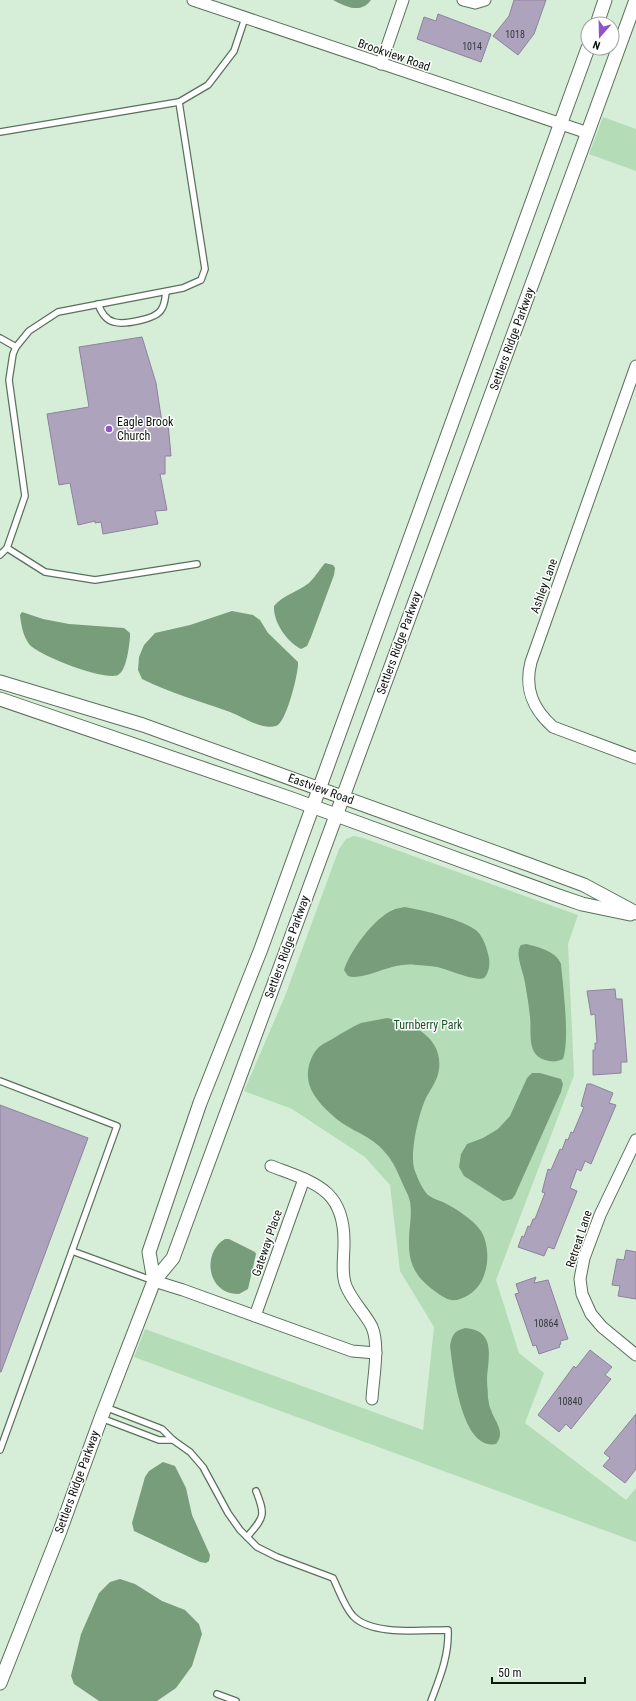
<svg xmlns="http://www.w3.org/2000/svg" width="636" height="1701" viewBox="0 0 636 1701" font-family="'Roboto Condensed',sans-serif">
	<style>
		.green { fill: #b4dcb7 }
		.water { fill: #779d7a }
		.building { fill: #aea3bd; stroke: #8e829c }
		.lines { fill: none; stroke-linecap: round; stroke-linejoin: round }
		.service-casing { stroke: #5b705c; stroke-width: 8 }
		.minor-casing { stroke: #5b705c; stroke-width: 13 }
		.tertiary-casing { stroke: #5b705c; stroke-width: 15 }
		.service { stroke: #fff; stroke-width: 5.5 }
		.minor { stroke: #fff; stroke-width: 11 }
		.tertiary { stroke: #fff; stroke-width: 13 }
		.poi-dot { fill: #9153c9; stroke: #fff; stroke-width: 1.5 }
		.labels { text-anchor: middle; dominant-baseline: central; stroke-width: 3; stroke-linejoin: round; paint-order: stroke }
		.number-label { font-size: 10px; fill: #363a3a }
		.street-label { font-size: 12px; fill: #0e170f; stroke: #fff }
		.poi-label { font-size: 12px; fill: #0e170f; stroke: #fff; text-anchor: start }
		.park-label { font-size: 12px; fill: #195223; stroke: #fff }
	</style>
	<rect width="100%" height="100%" fill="#d6eed7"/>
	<g class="green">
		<polygon points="603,117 636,129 636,171 589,154"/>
		<polygon points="354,836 363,838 578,915 568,944 574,1075 496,1280 519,1353 544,1373 525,1423 626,1500 636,1488 636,1542 134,1357 145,1329 423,1430 434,1327 400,1271 390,1185 365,1157 292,1109 244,1091 285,996 339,849 346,839"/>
	</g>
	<g class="water">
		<path d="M333 0H371C361 14 346 7 333 0Z"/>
		<path d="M325 563 333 565 335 568 334 575 311 637 307 646 301 649C287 642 273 622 274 606 283 595 298 592 309 583 315 577 320 569 325 563Z"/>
		<path d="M232 611 253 615 260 620 268 633 298 662C299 672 286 724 276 726 261 730 243 717 230 712 200 701 170 693 142 679L138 670 139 657 144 645 155 633 190 625Z"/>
		<path d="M22 612 43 619 69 624 124 628 130 633V637C129 646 127 670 118 675 105 681 39 656 29 644 23 636 21 624 20 615Z"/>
		<path d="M405 907C423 910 464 920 477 931 484 938 487 949 489 958 490 964 489 974 484 978 476 982 447 969 437 967 430 966 423 965 416 965 409 964 399 965 392 967 380 970 359 980 348 976L344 970C350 951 374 918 393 910 397 908 401 908 405 907Z"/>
		<path d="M526 944C538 947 556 951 561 964 563 987 570 1039 563 1059 557 1062 551 1062 545 1060 526 1054 532 1033 530 1017 529 1006 527 995 525 983 524 973 514 954 521 945Z"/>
		<path d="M387 1018C413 1023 443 1038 439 1069 438 1079 432 1087 427 1096 419 1111 410 1151 414 1168 416 1175 422 1189 428 1195 433 1199 439 1200 445 1203 456 1209 474 1220 481 1231 488 1242 489 1261 485 1272 482 1285 472 1295 460 1299 451 1303 443 1297 436 1292 409 1273 407 1256 410 1225 411 1215 412 1205 408 1195 398 1175 396 1162 379 1146 365 1133 344 1128 331 1114 316 1100 304 1086 309 1065 311 1059 313 1053 318 1048 322 1044 329 1041 334 1038 342 1033 352 1027 361 1023 369 1021 379 1020 387 1018Z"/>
		<polygon points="532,1073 540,1073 561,1079 563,1084 561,1092 515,1195 512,1199 503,1201 464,1176 459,1167 461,1154 467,1144 483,1138 498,1129 510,1116 527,1078"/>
		<path d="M225 1239H229L255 1252 256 1254 248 1289 239 1294C234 1294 228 1293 223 1290 205 1278 207 1249 225 1239Z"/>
		<path d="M465 1328C497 1330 488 1359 487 1379 487 1385 488 1392 488 1398 489 1402 489 1407 491 1410 495 1422 506 1432 496 1444 461 1451 453 1369 450 1346 452 1335 454 1331 465 1328Z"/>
		<polygon points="163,1462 175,1466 186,1488 192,1515 210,1555 209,1561 206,1563 200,1562 134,1531 132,1523 145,1477 149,1471"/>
		<polygon points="120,1579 135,1584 162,1601 185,1610 199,1624 202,1634 192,1666 176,1688 157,1701 99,1701 74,1684 71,1676 81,1634 99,1593 110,1582"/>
	</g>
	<g class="building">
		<polygon points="514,0 546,0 534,34 518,55 493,36 509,16"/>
		<polygon points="438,14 491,34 481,62 417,39 424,17 436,21"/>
		<polygon points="142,337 156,383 162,423 168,423 171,456 165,456 165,474 160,474 167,510 155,511 158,524 103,534 101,522 95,523 95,521 78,525 70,483 59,485 47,414 89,407 79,347"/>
		<polygon points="615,989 616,999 622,999 627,1062 621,1062 621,1073 593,1075 593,1050 595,1050 595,1043 597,1043 595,1014 591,1015 587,991"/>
		<polygon points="587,1084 591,1084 613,1093 609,1103 616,1105 591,1164 585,1161 581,1171 577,1169 570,1188 577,1191 567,1216 554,1249 548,1247 544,1256 518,1247 522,1236 524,1237 528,1226 530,1227 533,1219 535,1219 545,1193 542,1192 548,1169 551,1170 560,1149 562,1150 566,1139 568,1140 571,1132 573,1133 584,1107 581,1106"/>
		<polygon points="0,1105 88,1138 1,1372 0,1372"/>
		<polygon points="626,1250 636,1252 636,1299 618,1296 620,1286 612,1285 617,1259 624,1260"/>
		<polygon points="536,1277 534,1283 548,1280 568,1339 560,1341 561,1344 559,1345 560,1347 539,1354 536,1345 533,1346 515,1294 519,1293 516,1284"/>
		<polygon points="590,1350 612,1367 605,1375 611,1379 571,1429 566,1424 559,1432 538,1415 574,1366 576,1368"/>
		<polygon points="636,1414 636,1469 625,1483 603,1466 610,1458 604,1453"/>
	</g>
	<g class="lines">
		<defs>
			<g id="service">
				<polyline points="0,132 179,102 208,85 234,51 245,18"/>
				<path d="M98 304C101 312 105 320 114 322 124 325 156 319 161 310 165 305 165 298 166 292"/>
				<polyline points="0,338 16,347"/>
				<polyline points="7,548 45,572 95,580 197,564"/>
				<polyline points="0,555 7,548 25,496 9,380 13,354 16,347 29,331 58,312 183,288 201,280 205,269 179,102"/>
				<polyline points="0,1081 117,1126 72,1251 154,1281"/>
				<path d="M105 1407 162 1429 173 1440 190 1452 203 1467 228 1513 240 1530 257 1547 277 1557 333 1578C339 1590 344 1606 353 1616 372 1636 422 1630 448 1630 449 1656 440 1677 431 1701"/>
				<polyline points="101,1418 159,1440 173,1440"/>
				<polyline points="0,1450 72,1251"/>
				<path d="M247 1537C264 1517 266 1516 256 1491"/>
				<polyline points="217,1694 236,1701"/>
			</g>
			<g id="minor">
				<polyline points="193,0 588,133"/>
				<polyline points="463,0 475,3 485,0"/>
				<polyline points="381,64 403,0"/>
				<path d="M636 366 531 662C524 689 533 709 553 727L636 758"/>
				<polyline points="636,1140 600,1215 584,1258 580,1279 582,1294 591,1314 602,1327 636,1355"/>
				<path d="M271 1166C315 1183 345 1189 344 1244 344 1257 341 1273 346 1286 352 1301 365 1313 372 1327 380 1346 373 1379 372 1399"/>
				<polyline points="154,1281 183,1290 352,1351 376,1353"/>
				<polyline points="255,1316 304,1179"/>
			</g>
			<g id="tertiary">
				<polyline points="597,24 605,0"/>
				<polyline points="0,682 143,725 530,865 584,885 636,913"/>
				<polyline points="0,699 292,799 556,895 582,904 630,914"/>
				<polyline points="154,1281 149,1252 200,1103 261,949 588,48"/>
				<polyline points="0,1683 60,1531 101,1418 154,1281 173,1258 581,151 636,0"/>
			</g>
		</defs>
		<use href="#service" class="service-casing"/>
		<use href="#minor" class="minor-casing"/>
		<use href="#tertiary" class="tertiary-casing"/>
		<use href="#service" class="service"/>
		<use href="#minor" class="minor"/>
		<use href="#tertiary" class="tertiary"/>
	</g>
	<circle class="poi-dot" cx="109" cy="429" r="4"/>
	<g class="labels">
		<g class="number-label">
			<text x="515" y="34">1018</text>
			<text x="472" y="46">1014</text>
			<text x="546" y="1323">10864</text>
			<text x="570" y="1401">10840</text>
		</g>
		<g class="street-label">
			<text transform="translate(394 55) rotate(19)">Brookview Road</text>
			<text transform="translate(512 339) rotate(-70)">Settlers Ridge Parkway</text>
			<text transform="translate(544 586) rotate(-70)">Ashley Lane</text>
			<text transform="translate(399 643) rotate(-70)">Settlers Ridge Parkway</text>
			<text transform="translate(321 789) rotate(20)">Eastview Road</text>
			<text transform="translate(287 947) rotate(-70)">Settlers Ridge Parkway</text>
			<text transform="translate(579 1239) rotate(-72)">Retreat Lane</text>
			<text transform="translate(267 1243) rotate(-71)">Gateway Place</text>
			<text transform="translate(77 1482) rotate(-70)">Settlers Ridge Parkway</text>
		</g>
		<g class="poi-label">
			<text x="117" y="422">Eagle Brook<tspan x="117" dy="14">Church</tspan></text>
		</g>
		<g class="park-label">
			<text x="428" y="1025">Turnberry Park</text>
		</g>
	</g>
	<g transform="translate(600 36) rotate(200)"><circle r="19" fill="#ffffff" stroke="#9fa29f"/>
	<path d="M0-3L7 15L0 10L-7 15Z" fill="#9153c9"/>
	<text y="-6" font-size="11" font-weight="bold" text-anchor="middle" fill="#0e170f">N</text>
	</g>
	<path d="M492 1677v6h93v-6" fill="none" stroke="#0e170f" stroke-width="2"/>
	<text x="498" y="1677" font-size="12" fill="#0e170f" stroke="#ffffff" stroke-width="3" paint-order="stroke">50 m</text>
</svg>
